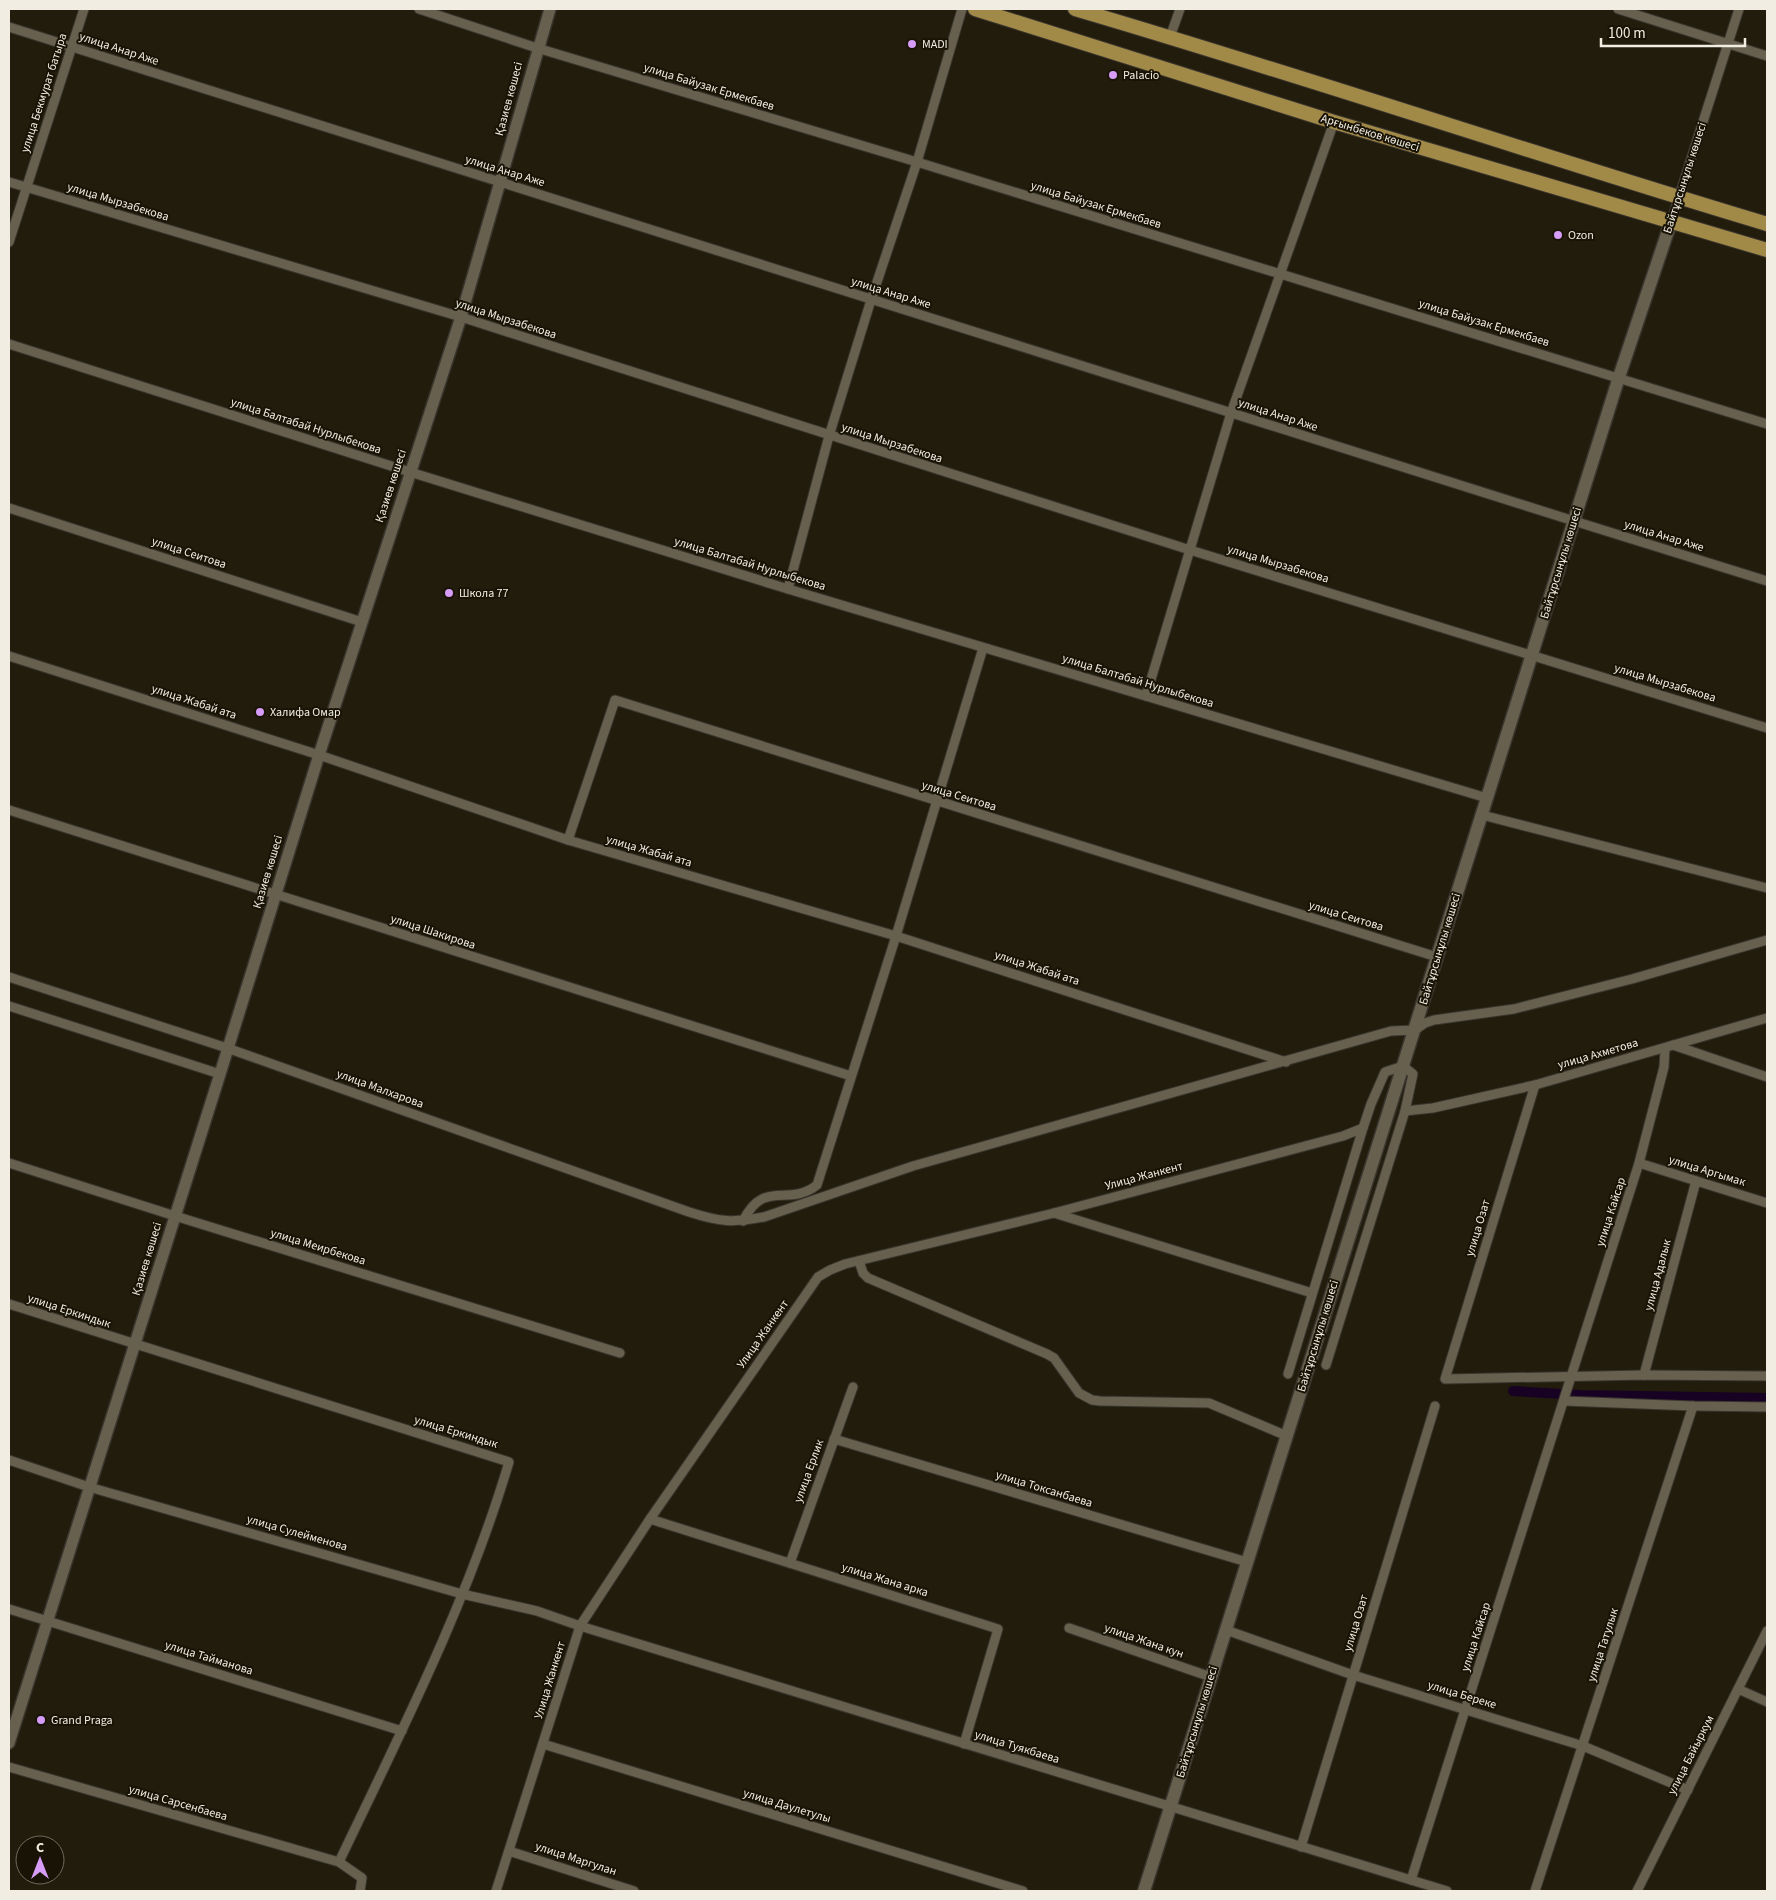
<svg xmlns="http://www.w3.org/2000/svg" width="1776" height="1900" viewBox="0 0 1776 1900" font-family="'Source Sans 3',sans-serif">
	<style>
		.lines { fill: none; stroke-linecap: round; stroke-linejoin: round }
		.canal { stroke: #180223; stroke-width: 10 }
		.minor-casing { stroke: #39342d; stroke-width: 11 }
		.tertiary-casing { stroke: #39342d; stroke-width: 14 }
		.secondary-casing { stroke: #39342d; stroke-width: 15 }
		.primary-casing { stroke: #39342d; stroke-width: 16 }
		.minor { stroke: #67604f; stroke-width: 9 }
		.tertiary { stroke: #67604f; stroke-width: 11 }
		.secondary { stroke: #67604f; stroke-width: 12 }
		.primary { stroke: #a18948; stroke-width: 14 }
		.poi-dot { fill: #d79bf8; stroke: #181305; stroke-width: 2 }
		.labels { text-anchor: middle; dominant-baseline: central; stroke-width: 4; stroke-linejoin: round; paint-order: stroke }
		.poi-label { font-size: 12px; fill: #f1ede3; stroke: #181305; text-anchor: start }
		.street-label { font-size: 12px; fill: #f1ede3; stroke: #181305 }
	</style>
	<rect width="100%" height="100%" fill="#221c0d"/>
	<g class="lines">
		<polyline class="canal" points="1513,1391 1580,1395 1767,1398"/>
		<defs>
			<g id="minor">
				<polyline points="419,9 537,48 917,162 1767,424"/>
				<polyline points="1618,9 1767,56"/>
				<polyline points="9,27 1574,521 1767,581"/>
				<polyline points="1170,37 1180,9"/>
				<polyline points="9,182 461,317 1190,550 1767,728"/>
				<polyline points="1671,222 1739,9"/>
				<polyline points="9,242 84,9"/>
				<polyline points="9,344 410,472 788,589 1487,798"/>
				<polyline points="9,508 362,622"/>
				<polyline points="788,589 829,436 871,300 917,162 962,9"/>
				<polyline points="9,656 319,755 568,840 896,936 1286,1062"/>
				<polyline points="1146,696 1231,413 1334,122"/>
				<polyline points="9,810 851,1076"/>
				<polyline points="1482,815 1767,888"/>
				<polyline points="568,840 615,700 1437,957"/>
				<path d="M9 977 227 1048 689 1212C720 1222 733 1223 764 1217L913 1166 1391 1031 1415 1030 1425 1023 1434 1020 1514 1009 1632 979 1767 940"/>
				<polyline points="9,1006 220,1074"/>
				<polyline points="1673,1045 1767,1077"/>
				<polyline points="1535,1085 1445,1379 1644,1375 1767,1376"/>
				<polyline points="1363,1128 1371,1104 1385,1072 1403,1066 1413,1074 1405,1111"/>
				<polyline points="9,1163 175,1216 620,1353"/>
				<polyline points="1639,1163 1767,1203"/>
				<polyline points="1054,1213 1312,1293"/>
				<path d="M743 1221C764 1178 788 1208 817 1185L896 936 983 648"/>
				<polyline points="859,1261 863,1273 868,1278 1047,1354 1054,1358 1079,1393 1092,1400 1100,1401 1209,1403 1287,1436"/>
				<path d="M9 1304 509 1462C468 1601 401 1732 339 1862"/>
				<polyline points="1326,1365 1405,1111 1433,1108 1535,1085 1767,1018"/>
				<polyline points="1644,1375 1696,1181"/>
				<polyline points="1564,1401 1693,1406 1767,1407"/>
				<polyline points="834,1439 1247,1562"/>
				<polyline points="9,1460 89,1487 462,1594 537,1611 580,1626 1447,1891"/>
				<polyline points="650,1519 998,1629 964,1744"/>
				<polyline points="790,1563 853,1387"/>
				<polyline points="9,1609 402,1731"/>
				<polyline points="1069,1628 1211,1677"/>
				<polyline points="1226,1630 1353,1675 1583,1746 1688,1790"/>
				<polyline points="1738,1689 1767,1702"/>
				<polyline points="543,1744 1023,1891"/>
				<polyline points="9,1767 339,1862 362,1878 360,1891"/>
				<polyline points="1301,1847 1435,1406"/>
				<polyline points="509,1851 634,1891"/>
				<polyline points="1411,1880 1639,1163 1664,1067 1665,1048"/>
				<polyline points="496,1891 580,1626 650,1519 818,1277 830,1270 845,1264 1054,1213 1343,1136 1363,1128 1288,1374"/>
				<polyline points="1535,1891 1693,1406"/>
				<polyline points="1637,1891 1767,1631"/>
			</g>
			<polyline id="tertiary" points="9,1743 220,1074 319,755 461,317 550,9"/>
			<polyline id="secondary" points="1144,1891 1619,377 1671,222"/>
			<g id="primary">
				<polyline points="975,9 1334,122 1767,250"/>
				<path d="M1075 9C1307 77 1536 155 1767 224"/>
			</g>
		</defs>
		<use href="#minor" class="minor-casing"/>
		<use href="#tertiary" class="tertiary-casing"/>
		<use href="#secondary" class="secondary-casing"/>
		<use href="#primary" class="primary-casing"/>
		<use href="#minor" class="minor"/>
		<use href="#tertiary" class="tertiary"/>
		<use href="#secondary" class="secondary"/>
		<use href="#primary" class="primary"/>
	</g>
	<g class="poi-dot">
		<circle cx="912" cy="44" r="5"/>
		<circle cx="1113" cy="75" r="5"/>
		<circle cx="1558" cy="235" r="5"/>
		<circle cx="449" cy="593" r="5"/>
		<circle cx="260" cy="712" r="5"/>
		<circle cx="41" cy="1720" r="5"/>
	</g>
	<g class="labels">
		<g class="poi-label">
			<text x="922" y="44">MADI</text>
			<text x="1123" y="75">Palacio</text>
			<text x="1568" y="235">Ozon</text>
			<text x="459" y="593">Школа 77</text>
			<text x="270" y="712">Халифа Омар</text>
			<text x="51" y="1720">Grand Praga</text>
		</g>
		<g class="street-label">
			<text transform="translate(119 49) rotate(18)">улица Анар Аже</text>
			<text transform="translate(709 87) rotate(17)">улица Байузак Ермекбаев</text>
			<text transform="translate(44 93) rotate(-72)">улица Бекмурат батыра</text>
			<text transform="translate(509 99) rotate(-75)">Қазиев көшесі</text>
			<text transform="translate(1370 133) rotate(17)">Арғынбеков көшесі</text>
			<text transform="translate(505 171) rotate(17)">улица Анар Аже</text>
			<text transform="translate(1685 178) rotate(-72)">Байтұрсынұлы көшесі</text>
			<text transform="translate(118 202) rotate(17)">улица Мырзабекова</text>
			<text transform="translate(1096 205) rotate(17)">улица Байузак Ермекбаев</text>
			<text transform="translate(891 293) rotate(17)">улица Анар Аже</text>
			<text transform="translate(506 319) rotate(18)">улица Мырзабекова</text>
			<text transform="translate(1484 323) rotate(17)">улица Байузак Ермекбаев</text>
			<text transform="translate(1278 415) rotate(18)">улица Анар Аже</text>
			<text transform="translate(306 426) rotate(18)">улица Балтабай Нурлыбекова</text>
			<text transform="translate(892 443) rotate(18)">улица Мырзабекова</text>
			<text transform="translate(391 486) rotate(-72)">Қазиев көшесі</text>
			<text transform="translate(1664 536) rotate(17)">улица Анар Аже</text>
			<text transform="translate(189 553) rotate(18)">улица Сеитова</text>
			<text transform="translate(1561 563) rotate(-73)">Байтұрсынұлы көшесі</text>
			<text transform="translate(750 564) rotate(17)">улица Балтабай Нурлыбекова</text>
			<text transform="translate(1278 564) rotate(17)">улица Мырзабекова</text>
			<text transform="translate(1138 681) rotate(17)">улица Балтабай Нурлыбекова</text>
			<text transform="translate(1665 683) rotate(17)">улица Мырзабекова</text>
			<text transform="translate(194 702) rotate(18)">улица Жабай ата</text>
			<text transform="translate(959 796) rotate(17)">улица Сеитова</text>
			<text transform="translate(649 851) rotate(16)">улица Жабай ата</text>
			<text transform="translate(268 872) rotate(-73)">Қазиев көшесі</text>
			<text transform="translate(1346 916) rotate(17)">улица Сеитова</text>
			<text transform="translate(433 932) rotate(18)">улица Шакирова</text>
			<text transform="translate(1440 949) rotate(-73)">Байтұрсынұлы көшесі</text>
			<text transform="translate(1037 968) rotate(18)">улица Жабай ата</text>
			<text transform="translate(1598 1054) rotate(-16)">улица Ахметова</text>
			<text transform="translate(380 1089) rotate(20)">улица Малхарова</text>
			<text transform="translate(1707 1171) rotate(17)">улица Аргымак</text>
			<text transform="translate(1144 1176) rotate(-15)">Улица Жанкент</text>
			<text transform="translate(1611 1212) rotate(-72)">улица Кайсар</text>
			<text transform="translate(1478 1228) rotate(-73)">улица Озат</text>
			<text transform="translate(318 1247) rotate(17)">улица Меирбекова</text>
			<text transform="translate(147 1259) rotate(-73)">Қазиев көшесі</text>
			<text transform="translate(1658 1275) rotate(-75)">улица Адалык</text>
			<text transform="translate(69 1311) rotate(18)">улица Еркиндык</text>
			<text transform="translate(763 1334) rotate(-55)">Улица Жанкент</text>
			<text transform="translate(1318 1336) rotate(-73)">Байтұрсынұлы көшесі</text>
			<text transform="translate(456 1432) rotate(17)">улица Еркиндык</text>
			<text transform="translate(809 1471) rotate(-70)">улица Ерлик</text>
			<text transform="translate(1044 1489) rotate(17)">улица Токсанбаева</text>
			<text transform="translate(297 1533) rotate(16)">улица Сулейменова</text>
			<text transform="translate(885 1580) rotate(17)">улица Жана арка</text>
			<text transform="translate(1356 1623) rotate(-73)">улица Озат</text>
			<text transform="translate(1476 1637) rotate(-72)">улица Кайсар</text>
			<text transform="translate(1144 1641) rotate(19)">улица Жана кун</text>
			<text transform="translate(1603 1645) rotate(-72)">улица Татулык</text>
			<text transform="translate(209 1658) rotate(17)">улица Тайманова</text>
			<text transform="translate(550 1680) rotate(-73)">Улица Жанкент</text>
			<text transform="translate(1462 1695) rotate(17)">улица Береке</text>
			<text transform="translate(1197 1722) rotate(-73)">Байтұрсынұлы көшесі</text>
			<text transform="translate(1017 1747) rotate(17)">улица Туякбаева</text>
			<text transform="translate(1691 1755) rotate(-63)">улица Байыркум</text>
			<text transform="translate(178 1803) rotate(16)">улица Сарсенбаева</text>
			<text transform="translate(787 1806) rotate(17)">улица Даулетулы</text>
			<text transform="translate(576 1859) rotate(18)">улица Маргулан</text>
		</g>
	</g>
	<rect width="1776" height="1900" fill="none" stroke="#f1ede3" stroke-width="20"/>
	<g transform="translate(40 1860)"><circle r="24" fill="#181305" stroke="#6f6a5e"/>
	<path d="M0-4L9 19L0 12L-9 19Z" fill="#d79bf8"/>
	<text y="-8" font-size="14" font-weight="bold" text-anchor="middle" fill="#f1ede3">С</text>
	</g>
	<path d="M1601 38v8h144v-8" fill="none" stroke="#f1ede3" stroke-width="2.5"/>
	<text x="1608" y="38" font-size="15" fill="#f1ede3" stroke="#181305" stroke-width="4" paint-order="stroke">100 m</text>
</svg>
